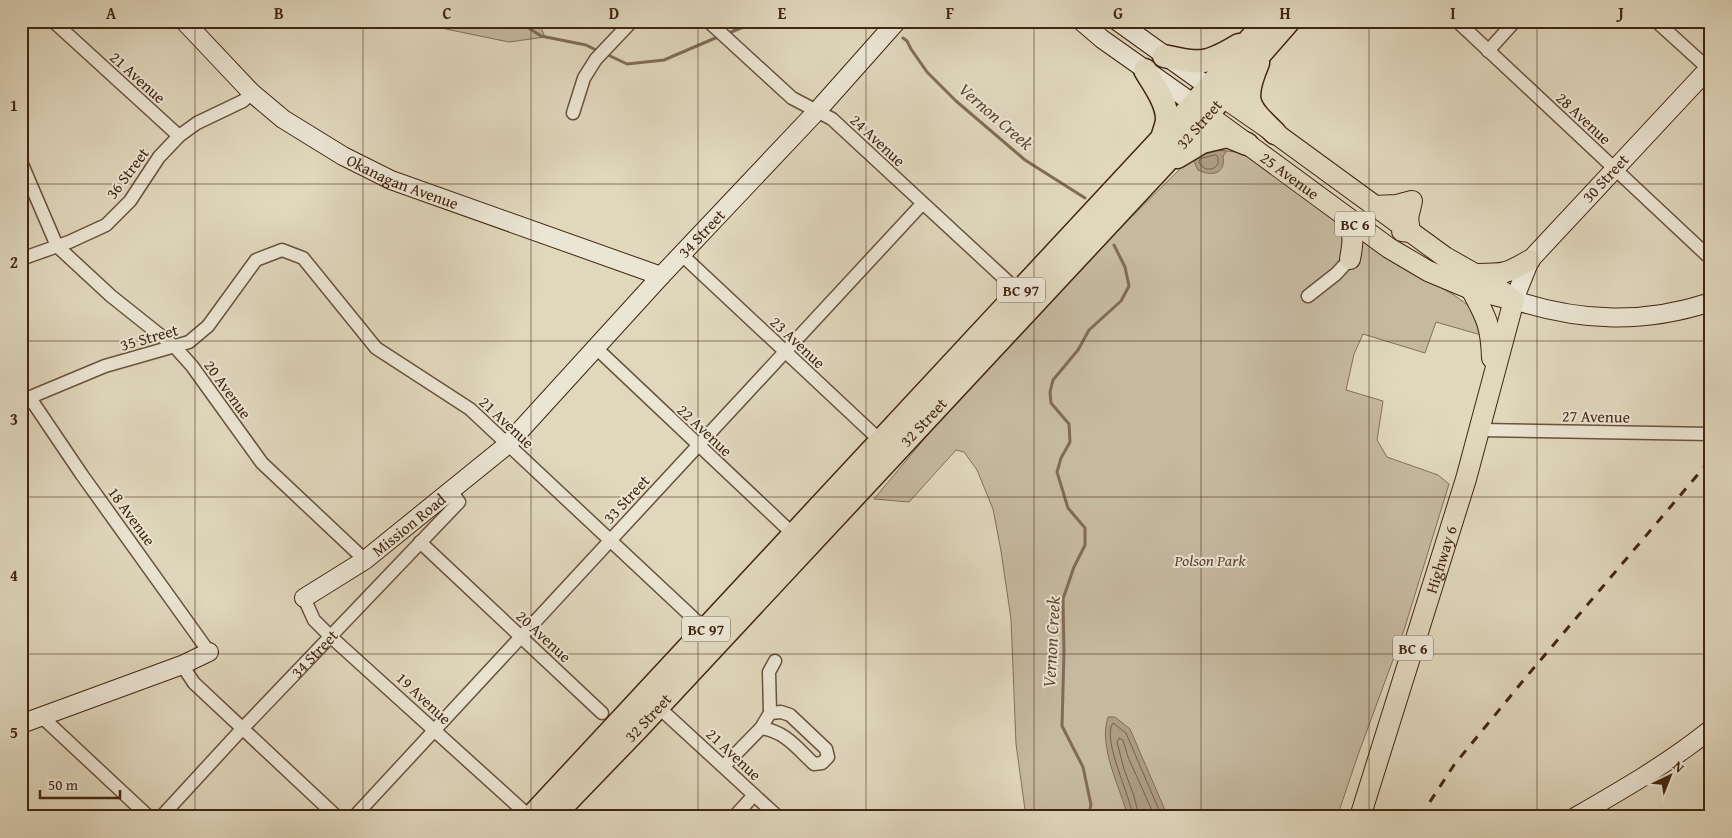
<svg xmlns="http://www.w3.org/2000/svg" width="1732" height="838" viewBox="0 0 1732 838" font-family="'Gentium Book Plus',serif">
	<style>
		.green { fill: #c5b9a0; stroke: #847058 }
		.water { fill: #aa9b82; stroke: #806c54 }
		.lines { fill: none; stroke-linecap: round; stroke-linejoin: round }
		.shore { stroke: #766049; stroke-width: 1 }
		.stream { stroke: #806c54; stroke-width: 3 }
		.street-casing { stroke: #6a523b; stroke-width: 15 }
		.secondary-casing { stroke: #422610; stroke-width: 20 }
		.primary-casing { stroke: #422610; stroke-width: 22 }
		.highway-casing { stroke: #422610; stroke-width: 25 }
		.street { stroke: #ebe5d4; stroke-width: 12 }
		.secondary { stroke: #ebe5d4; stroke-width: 18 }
		.primary { stroke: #e0d7bd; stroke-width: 20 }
		.highway { stroke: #e0d7bd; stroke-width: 22 }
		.rail { stroke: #422610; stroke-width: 3; stroke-dasharray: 9 9; stroke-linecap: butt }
		.grid { fill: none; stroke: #422610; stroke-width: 1; stroke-opacity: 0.55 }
		.labels { text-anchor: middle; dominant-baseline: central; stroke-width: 4; stroke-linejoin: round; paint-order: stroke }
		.shield { fill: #ebe5d4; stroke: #755f4b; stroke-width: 1 }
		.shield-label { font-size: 15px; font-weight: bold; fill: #422610 }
		.street-label { font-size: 16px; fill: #422610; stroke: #ebe5d4 }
		.park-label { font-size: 16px; font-style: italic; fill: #5c432d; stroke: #ebe5d4 }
		.water-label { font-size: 18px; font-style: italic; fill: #614932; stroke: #ebe5d4 }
		.neatline { fill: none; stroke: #422610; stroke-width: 2 }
		.grid-label { font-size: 16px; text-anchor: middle; font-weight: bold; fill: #422610 }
	</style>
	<rect width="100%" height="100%" fill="#e0d7bd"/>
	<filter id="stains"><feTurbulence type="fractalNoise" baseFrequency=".004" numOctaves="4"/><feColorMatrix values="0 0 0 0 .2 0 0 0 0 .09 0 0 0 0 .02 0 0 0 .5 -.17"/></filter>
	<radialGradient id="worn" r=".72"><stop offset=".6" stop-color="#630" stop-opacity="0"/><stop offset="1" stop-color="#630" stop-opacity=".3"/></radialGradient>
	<g class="green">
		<polygon points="407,21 538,21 545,37 509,42"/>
		<path d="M1227 151 1244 153 1397 263 1454 295 1469 306 1481 335 1436 322 1425 353 1363 334 1354 354 1346 390 1383 401 1377 440 1387 457 1438 475 1449 484 1404 630 1359 752 1337 817H1026L1016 744 1011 619 1001 551 993 509 977 470 964 452 956 450 909 502 874 499 940 420 1104 244 1182 167C1197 154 1207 152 1227 151Z"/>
	</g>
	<g class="water">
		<path d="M1214 150 1227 151 1223 156C1226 174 1212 177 1198 170L1195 164 1194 156Z"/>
		<path d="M1108 717H1115L1130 729 1168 817H1128C1120 787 1098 747 1108 717Z"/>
	</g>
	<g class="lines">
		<g class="shore">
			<path d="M1216 155 1218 157V164L1214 168C1207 171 1202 168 1199 162L1200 159Z"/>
			<path d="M1133 817C1131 797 1101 738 1113 723L1126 733 1162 817"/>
			<polyline points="1139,817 1134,796 1124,769 1117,742 1119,738 1123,740 1128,757 1155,817"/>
		</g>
		<g class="stream">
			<polyline points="518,21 541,36 586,45 598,51"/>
			<polyline points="726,34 746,26 768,21"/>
			<polyline points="903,38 907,41 911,49 927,72 956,101 1025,160 1085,198"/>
			<polyline points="606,54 627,64 664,60 720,36"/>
			<polyline points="1088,817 1091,805 1083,767 1062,726 1064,651 1063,599 1074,567 1085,545 1085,528 1068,508 1057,472 1061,458 1070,442 1069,424 1051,403 1050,392 1053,380 1078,350 1089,330 1121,301 1129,286 1125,267 1114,245"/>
		</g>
		<defs>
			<g id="street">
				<polyline points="53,21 179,136"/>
				<polyline points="708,21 792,98 832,119 1019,292"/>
				<polyline points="1457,21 1711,259"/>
				<polyline points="1656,21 1711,71"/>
				<polyline points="1488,51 1515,21"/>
				<polyline points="573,113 584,78 596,59 632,21"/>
				<polyline points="21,162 57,246 111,296 175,347 192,366 262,463 365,560"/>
				<polyline points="681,254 885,445"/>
				<polyline points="21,259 69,242 106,225 130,201 159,157 179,136 197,123 243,101 252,93"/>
				<polyline points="1308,296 1336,274 1350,259"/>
				<polyline points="595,347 794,535"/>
				<polyline points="30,398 82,475 209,652"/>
				<polyline points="21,401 105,366 189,342 208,326 256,260 282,250 303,258 376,348 470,409 706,630"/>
				<polyline points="1481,430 1711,434"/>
				<polyline points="420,542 602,713"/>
				<polyline points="304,598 314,620 330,636 530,817"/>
				<polyline points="182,665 194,683 337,817"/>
				<polyline points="654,703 778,817"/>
				<polyline points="42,717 149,817"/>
				<path d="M761 728C786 732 796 747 814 764L822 763 828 757 826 749 790 715 781 712 770 713"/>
				<polyline points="724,766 761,728 770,713 769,672 775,661"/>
				<path id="s1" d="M161 817 242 729 459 502 451 491"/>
				<polyline points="354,817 922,204"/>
				<polyline points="734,817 754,795"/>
			</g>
			<g id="secondary">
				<path id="s2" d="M184 21 252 93 283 119 343 156 391 180 661 276"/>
				<polyline points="1081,21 1102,39 1194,104"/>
				<polyline points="1117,21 1209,87"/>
				<path d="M1711 66 1530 260 1514 300C1581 322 1644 324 1711 302"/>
				<path id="s3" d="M304 598 365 560 507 445 661 276 817 111 897 21"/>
				<polyline points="21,724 182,665 209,652"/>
				<path d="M1575 817C1622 790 1669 763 1711 729"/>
			</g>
			<g id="primary">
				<polyline points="1210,88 1275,133 1445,257 1491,283 1506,294"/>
				<path id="s4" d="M1194 105 1389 248 1428 271 1471 289 1514 300"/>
				<polyline points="1374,206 1397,205 1412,201 1408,218 1410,232 1402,231"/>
				<path d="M1344 216C1354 235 1354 238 1350 259"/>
				<path d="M1477 274C1504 274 1506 274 1530 260"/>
				<path d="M1471 289C1486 317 1491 325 1492 358"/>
				<path id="s5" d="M1360 817 1466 479 1514 300"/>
			</g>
			<g id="highway">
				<path d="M1164 56C1202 64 1206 65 1239 45"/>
				<path d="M1258 63C1242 101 1247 106 1275 133"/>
				<path d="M1145 70C1153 84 1167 102 1167 119 1167 125 1163 133 1162 139"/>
				<polyline points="1177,157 1202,142 1227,136 1247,144"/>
				<polyline points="531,817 1194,104 1266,21"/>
				<path id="s6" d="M552 817 638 728 1163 165 1289 21"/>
			</g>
		</defs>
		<use href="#street" class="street-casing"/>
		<use href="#secondary" class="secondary-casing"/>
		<use href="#primary" class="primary-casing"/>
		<use href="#highway" class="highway-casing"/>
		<use href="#street" class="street"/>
		<use href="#secondary" class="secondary"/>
		<use href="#primary" class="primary"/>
		<use href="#highway" class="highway"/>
		<polyline class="rail" points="1420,817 1454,765 1527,676 1711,459"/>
	</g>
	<path class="grid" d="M195 21V817M363 21V817M531 21V817M698 21V817M866 21V817M1034 21V817M1201 21V817M1369 21V817M1537 21V817M21 184H1711M21 341H1711M21 497H1711M21 654H1711"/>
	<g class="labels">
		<g class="shield">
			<rect x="1335" y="211.5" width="40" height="25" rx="4"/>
			<rect x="997" y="277.5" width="48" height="25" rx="4"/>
			<rect x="682" y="616.5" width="48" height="25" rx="4"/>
			<rect x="1393" y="635.5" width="40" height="25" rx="4"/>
		</g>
		<g class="shield-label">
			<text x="1355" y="224">BC 6</text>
			<text x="1021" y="290">BC 97</text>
			<text x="706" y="629">BC 97</text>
			<text x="1413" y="648">BC 6</text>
		</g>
		<g class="street-label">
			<text transform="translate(138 77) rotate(42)">21 Avenue</text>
			<text transform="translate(1584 118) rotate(43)">28 Avenue</text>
			<text stroke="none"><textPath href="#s6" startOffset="948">32 Street</textPath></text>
			<text transform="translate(878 140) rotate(43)">24 Avenue</text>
			<text transform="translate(127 173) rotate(-53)">36 Street</text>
			<text stroke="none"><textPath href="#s4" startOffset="119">25 Avenue</textPath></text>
			<text transform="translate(1605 178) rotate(-47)">30 Street</text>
			<text stroke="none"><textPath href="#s2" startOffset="275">Okanagan Avenue</textPath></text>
			<text stroke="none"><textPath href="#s3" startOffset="542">34 Street</textPath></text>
			<text transform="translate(149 337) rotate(-16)">35 Street</text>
			<text transform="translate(798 342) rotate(43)">23 Avenue</text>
			<text transform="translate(228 389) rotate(54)">20 Avenue</text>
			<text transform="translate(1596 416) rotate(1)">27 Avenue</text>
			<text transform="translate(507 422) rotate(43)">21 Avenue</text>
			<text stroke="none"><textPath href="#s6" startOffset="542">32 Street</textPath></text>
			<text transform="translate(705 430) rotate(43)">22 Avenue</text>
			<text transform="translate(626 499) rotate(-47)">33 Street</text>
			<text transform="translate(132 516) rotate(54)">18 Avenue</text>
			<text stroke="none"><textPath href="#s3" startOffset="128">Mission Road</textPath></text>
			<text stroke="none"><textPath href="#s5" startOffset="270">Highway 6</textPath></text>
			<text transform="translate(544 636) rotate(43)">20 Avenue</text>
			<text stroke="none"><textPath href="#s1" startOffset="224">34 Street</textPath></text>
			<text transform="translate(424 698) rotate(43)">19 Avenue</text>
			<text stroke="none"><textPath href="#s6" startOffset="138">32 Street</textPath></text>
			<text transform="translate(734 754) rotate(43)">21 Avenue</text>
		</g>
		<g class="park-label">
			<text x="1210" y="560">Polson Park</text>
		</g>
		<g class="water-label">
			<text transform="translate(996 116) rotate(41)">Vernon Creek</text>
			<text transform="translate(1051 642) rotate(-87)">Vernon Creek</text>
		</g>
	</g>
	<rect width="1732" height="838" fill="none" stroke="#e0d7bd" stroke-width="55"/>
	<g transform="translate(1670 776) rotate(43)" stroke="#ebe5d4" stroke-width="4" paint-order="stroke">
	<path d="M0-4L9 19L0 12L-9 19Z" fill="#422610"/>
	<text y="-8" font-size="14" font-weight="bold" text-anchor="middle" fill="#422610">N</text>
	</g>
	<path d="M40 790v8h80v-8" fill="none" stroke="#422610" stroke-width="2.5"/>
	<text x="48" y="790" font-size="15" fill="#422610" stroke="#ebe5d4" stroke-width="4" paint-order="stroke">50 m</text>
	<rect x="28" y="28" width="1676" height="782" class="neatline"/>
	<g class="grid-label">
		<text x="111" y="19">A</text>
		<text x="279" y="19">B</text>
		<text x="447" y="19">C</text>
		<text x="614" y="19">D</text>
		<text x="782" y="19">E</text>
		<text x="950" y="19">F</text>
		<text x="1118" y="19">G</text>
		<text x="1285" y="19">H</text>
		<text x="1453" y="19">I</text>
		<text x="1621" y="19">J</text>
		<text x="14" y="111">1</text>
		<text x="14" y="268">2</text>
		<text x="14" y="425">3</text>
		<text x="14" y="581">4</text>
		<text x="14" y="738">5</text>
	</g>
	<rect width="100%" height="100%" filter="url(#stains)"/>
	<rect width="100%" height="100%" fill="url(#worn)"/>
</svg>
